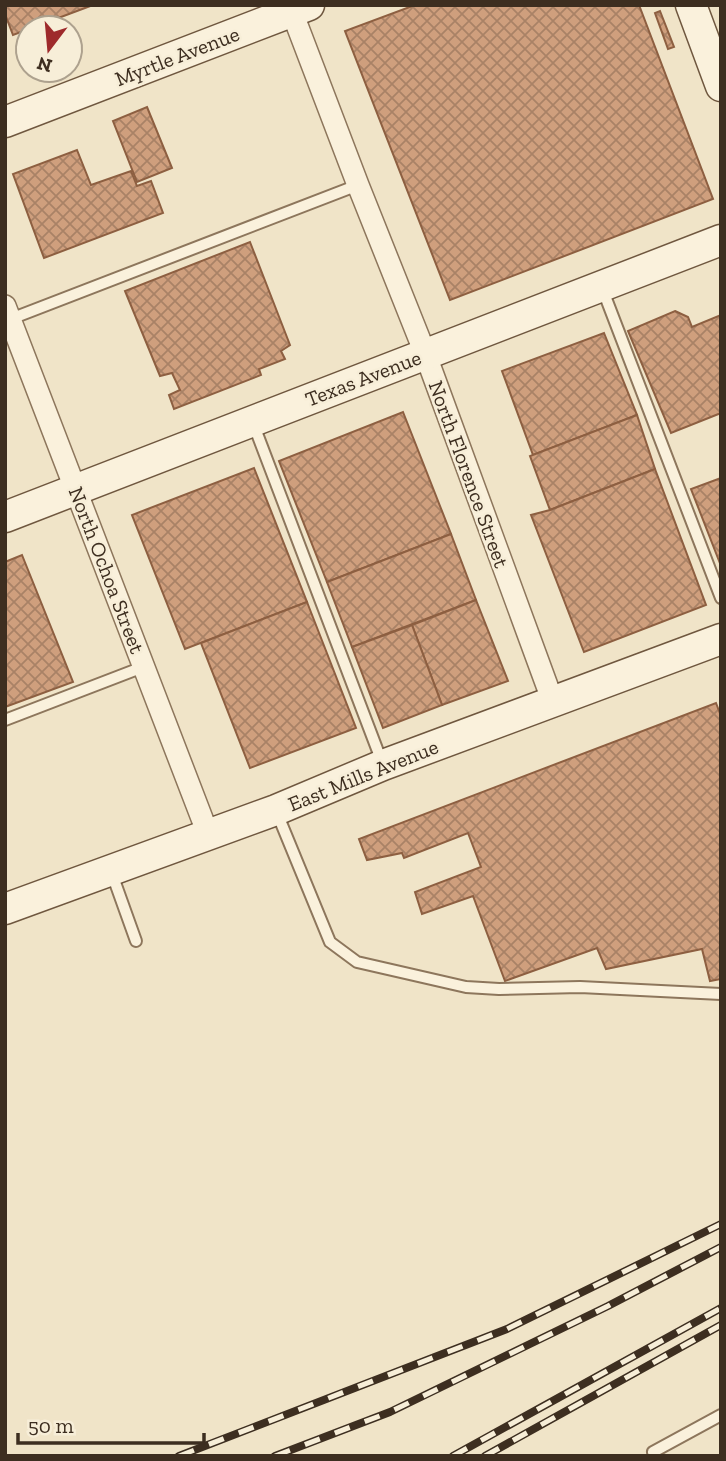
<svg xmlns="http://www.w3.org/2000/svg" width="726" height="1461" viewBox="0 0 726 1461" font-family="'Zilla Slab',serif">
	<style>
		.building { fill: url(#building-cross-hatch); stroke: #8d5f41; stroke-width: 2 }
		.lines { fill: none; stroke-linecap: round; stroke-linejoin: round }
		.lane-casing { stroke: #8d765c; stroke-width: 14 }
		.street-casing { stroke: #8d765c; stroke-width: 24 }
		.secondary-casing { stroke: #6f573f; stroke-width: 33 }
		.lane { stroke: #faf1dc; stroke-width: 10 }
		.street { stroke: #faf1dc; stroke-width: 21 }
		.secondary { stroke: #faf1dc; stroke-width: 30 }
		.rail-casing { stroke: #3d2e20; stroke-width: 8 }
		.rail { stroke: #f7eed8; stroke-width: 5; stroke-dasharray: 16; stroke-linecap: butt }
		.labels { text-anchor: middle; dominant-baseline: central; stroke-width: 5; stroke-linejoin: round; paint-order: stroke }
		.street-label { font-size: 21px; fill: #3d2e20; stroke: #f7eed8 }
	</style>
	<defs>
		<pattern id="building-cross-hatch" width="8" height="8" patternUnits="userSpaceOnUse" patternTransform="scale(1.75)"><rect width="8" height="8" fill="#cf9f7d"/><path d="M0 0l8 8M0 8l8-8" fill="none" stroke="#a98266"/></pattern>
	</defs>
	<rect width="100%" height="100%" fill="#f0e4c8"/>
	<g class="building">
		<polygon points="5,5 93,5 13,35 5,14"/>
		<polygon points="415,5 639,5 713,199 450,300 345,31"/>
		<polygon points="660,11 674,47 668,49 655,13"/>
		<polygon points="147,107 172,168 137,182 113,121"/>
		<polygon points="77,150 91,185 131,171 137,186 151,181 163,213 44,258 13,174"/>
		<polygon points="250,242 290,345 281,351 285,359 259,369 261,375 174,409 169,395 180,390 172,373 160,376 125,291"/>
		<polygon points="675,311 688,317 692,327 721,315 721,413 671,433 628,331"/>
		<polygon points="604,333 637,415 533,455 502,371"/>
		<polygon points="403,412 451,534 327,582 279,461"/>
		<polygon points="637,415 655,469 550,510 530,456"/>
		<polygon points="254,468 307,602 185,649 132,515"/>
		<polygon points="655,469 706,605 584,652 531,515 550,510"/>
		<polygon points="721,478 721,566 691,489"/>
		<polygon points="451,534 476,600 352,647 327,582"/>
		<polygon points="22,555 73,682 5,707 5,562"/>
		<polygon points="476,600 508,681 442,705 412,625"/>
		<polygon points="307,602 356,728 250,768 201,643"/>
		<polygon points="412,625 442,705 383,728 352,647"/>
		<polygon points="716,703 721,716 721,979 710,981 702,949 606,969 597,948 505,981 473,896 422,914 415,892 481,867 468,833 404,858 402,853 367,860 359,839"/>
	</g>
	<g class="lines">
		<defs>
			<g id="lane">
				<polyline points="602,288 721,598"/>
				<polyline points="8,320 358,185"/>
				<polyline points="253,423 382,762"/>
				<polyline points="5,720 143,667"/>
				<polyline points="277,813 330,942 357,962 466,987 499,989 580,987 721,994"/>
				<polyline points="112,874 136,941"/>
				<polyline points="654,1456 653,1452 721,1415"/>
			</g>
			<g id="street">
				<polyline points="292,12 358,185 425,353 553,702"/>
				<polyline points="5,306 208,834"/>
			</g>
			<g id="secondary">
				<polyline points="691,5 721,86"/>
				<polyline points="5,122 309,5"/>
				<polyline points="5,517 721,240"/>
				<polyline points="5,909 276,810 383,765 721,639"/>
			</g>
		</defs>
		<use href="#lane" class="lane-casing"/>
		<use href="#street" class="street-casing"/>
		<use href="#secondary" class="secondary-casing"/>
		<use href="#lane" class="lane"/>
		<use href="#street" class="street"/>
		<use href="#secondary" class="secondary"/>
		<defs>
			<g id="rail">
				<polyline points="179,1456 507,1329 721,1224"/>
				<polyline points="275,1456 390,1412 608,1306 721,1247"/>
				<polyline points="453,1456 721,1308"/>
				<polyline points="485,1456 721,1325"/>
			</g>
		</defs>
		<use href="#rail" class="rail-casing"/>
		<use href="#rail" class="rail"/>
	</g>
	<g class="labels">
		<g class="street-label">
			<text transform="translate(177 56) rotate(-21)">Myrtle Avenue</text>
			<text transform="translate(363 378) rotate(-21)">Texas Avenue</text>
			<text transform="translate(469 474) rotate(70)">North Florence Street</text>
			<text transform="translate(107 570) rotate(69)">North Ochoa Street</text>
			<text transform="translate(363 775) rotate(-22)">East Mills Avenue</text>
		</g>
	</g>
	<rect width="726" height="1461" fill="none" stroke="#3d2e20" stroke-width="14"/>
	<g transform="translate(49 49) rotate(196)"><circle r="33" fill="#f7eed8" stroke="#ada18e" stroke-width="2"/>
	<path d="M0-5L12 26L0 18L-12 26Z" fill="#9e2a2b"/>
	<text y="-10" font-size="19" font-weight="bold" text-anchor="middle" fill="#3d2e20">N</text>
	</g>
	<path d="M18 1433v10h186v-10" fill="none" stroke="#3d2e20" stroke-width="3.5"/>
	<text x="28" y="1433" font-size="21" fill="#3d2e20" stroke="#f7eed8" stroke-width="5" paint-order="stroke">50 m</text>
</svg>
